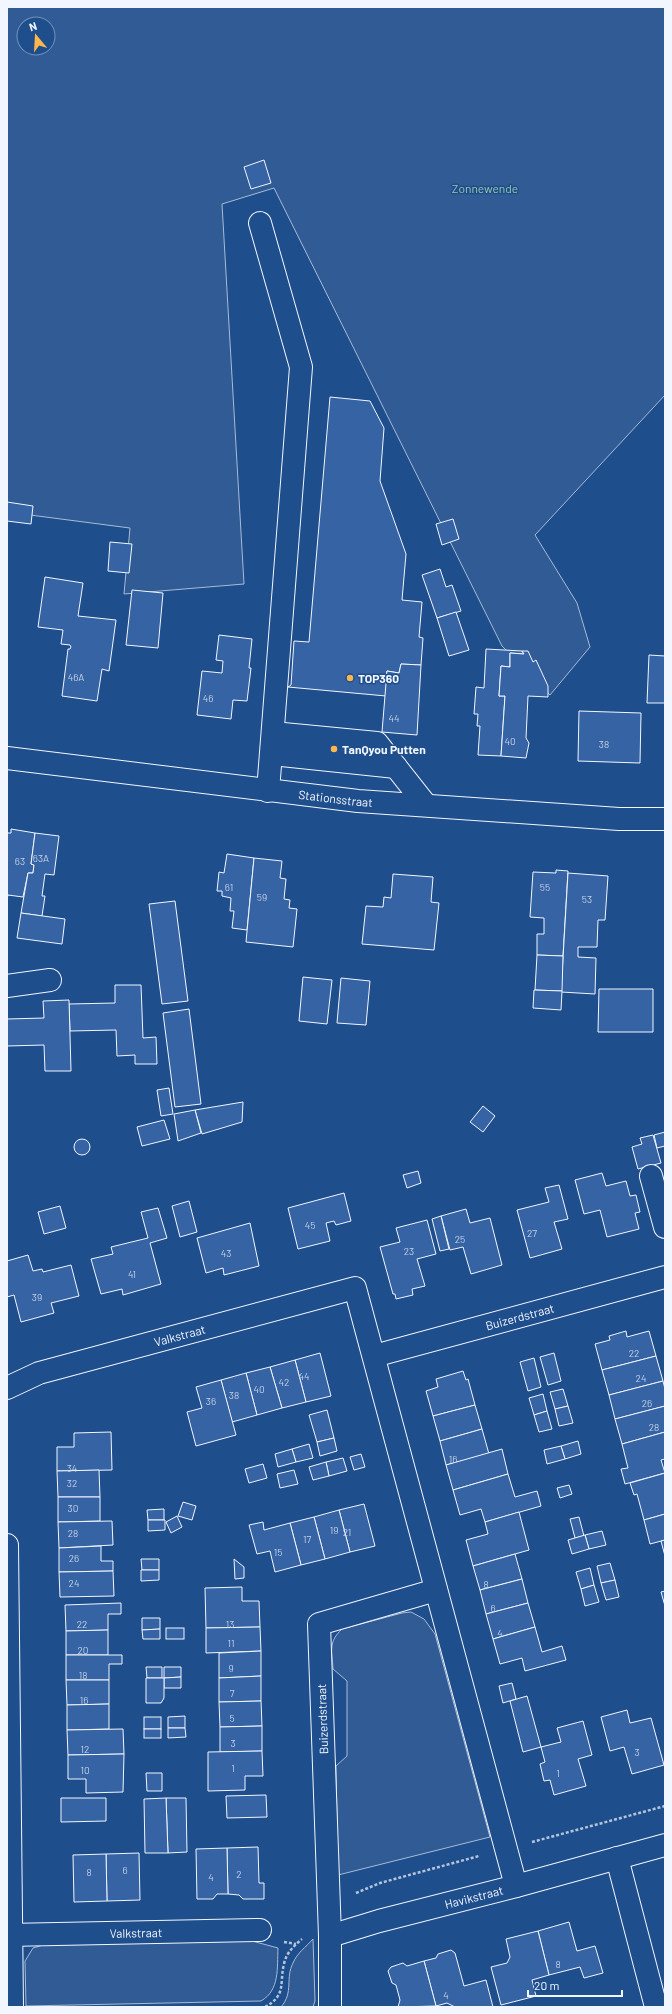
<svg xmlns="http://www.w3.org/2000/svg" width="672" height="2014" viewBox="0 0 672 2014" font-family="Barlow,sans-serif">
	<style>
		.green { fill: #305b95; stroke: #a8bbd7; fill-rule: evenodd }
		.building { fill: #3563a3; stroke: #f2f6ff }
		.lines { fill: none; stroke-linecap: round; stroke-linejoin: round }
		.minor-casing { stroke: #f2f6ff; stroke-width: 24 }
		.path { stroke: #b3c4dc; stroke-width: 2.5; stroke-dasharray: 3 2; stroke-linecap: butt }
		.minor { stroke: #1f4e8c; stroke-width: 22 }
		.poi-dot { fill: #ffb74d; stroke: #1f4e8c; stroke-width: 1.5 }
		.labels { text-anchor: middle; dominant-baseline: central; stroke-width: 3; stroke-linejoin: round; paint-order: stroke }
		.number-label { font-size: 10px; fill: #c3d1e8 }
		.park-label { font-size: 12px; fill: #97c8a6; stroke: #1f4e8c }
		.poi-label { font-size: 12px; font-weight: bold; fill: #f2f6ff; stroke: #1f4e8c; text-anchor: start }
		.street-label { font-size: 12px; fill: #f2f6ff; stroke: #1f4e8c }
	</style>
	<rect width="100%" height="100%" fill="#1f4e8c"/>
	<g class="green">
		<path d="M7 7H665V395L535 535 577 603 590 647 550 695 502 646 274 188 222 204 244 584 124 594 130 528 7 512ZM24 24H48V48H24Z"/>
		<path d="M411 1612 424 1619 435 1634 490 1837 338 1875 336 1766 347 1756V1681L333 1669C332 1651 328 1642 342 1629L402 1613Z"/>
		<path d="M313 1939 315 2001 313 2007H281C294 1992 285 1978 293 1963 297 1953 306 1947 313 1939Z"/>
		<path d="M252 1941 278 1948C277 1968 280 1990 261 2001L26 2006 25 1961 33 1948 43 1945Z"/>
	</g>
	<g class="building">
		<polygon points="264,160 271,183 251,189 244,167"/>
		<polygon points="330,397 370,401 384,428 380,481 406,554 402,600 422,602 419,637 423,638 421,665 401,664 399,673 387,671 386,696 288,687 291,685 294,641 309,642"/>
		<polygon points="7,502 33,506 31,524 7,521"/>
		<polygon points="453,519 459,539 442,545 436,524"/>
		<polygon points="110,542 132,544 129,573 108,571"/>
		<polygon points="440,569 446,587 452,585 461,611 437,618 422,575"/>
		<polygon points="45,577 83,583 78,616 116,620 109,671 102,669 97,701 62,696 68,649 70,649 71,647 70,645 61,644 63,630 38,627"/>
		<polygon points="132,590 163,593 158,648 126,645"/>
		<polygon points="456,612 469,650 449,656 437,618"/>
		<polygon points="219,635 252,639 249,668 251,668 247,701 233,700 231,719 197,715 202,671 222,673 223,661 216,660"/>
		<polygon points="486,649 522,651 524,654 510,653 510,667 501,666 499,696 505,696 501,756 478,755 480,726 477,726 478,714 474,714 476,687 484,688"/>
		<polygon points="522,651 528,651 533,662 536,660 548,686 548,697 528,696 526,738 529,743 526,758 501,756 505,696 499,696 501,666 510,667 510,653 524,654"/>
		<polygon points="649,655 665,656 665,703 647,703"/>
		<polygon points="401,664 421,665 417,735 382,732 387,671 399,673"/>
		<polygon points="579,711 641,713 640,763 578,761"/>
		<polygon points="11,829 35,833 31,864 34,865 33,873 28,873 23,897 8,895 7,899 7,833 11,833"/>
		<polygon points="35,833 59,836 54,875 45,874 42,896 45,896 42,916 21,913 28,873 33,873 34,865 31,864"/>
		<polygon points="227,854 254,858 247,930 232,928 234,911 230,911 231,898 222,896 222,891 217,891 219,872 224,873"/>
		<polygon points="254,858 282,861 280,878 286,879 284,899 290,900 289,908 297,909 293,947 246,942"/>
		<polygon points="556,870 568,871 563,956 537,955 537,934 544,934 544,918 530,917 533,872 556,873"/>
		<polygon points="568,873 608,876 605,920 598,920 597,947 578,947 578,957 596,958 595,994 561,992"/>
		<polygon points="393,874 433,877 431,902 439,903 434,950 362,944 366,906 383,907 384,897 391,898"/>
		<polygon points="175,901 188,1001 162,1004 149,904"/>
		<polygon points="21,913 65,919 62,944 17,938"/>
		<polygon points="537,955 563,956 562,991 535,990"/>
		<polygon points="303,977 332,980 327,1024 299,1021"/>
		<polygon points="341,978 370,981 366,1025 337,1023"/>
		<polygon points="115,985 141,985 143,1038 156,1037 157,1064 135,1064 135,1055 117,1056 116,1030 70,1031 69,1004 115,1003"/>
		<polygon points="599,989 653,989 653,1032 598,1032"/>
		<polygon points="534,990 562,991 561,1010 533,1008"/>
		<polygon points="69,1000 71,1071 45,1071 44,1045 7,1046 7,1019 44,1018 43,1001"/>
		<polygon points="189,1009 201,1104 175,1107 163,1013"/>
		<polygon points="169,1088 173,1114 161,1116 157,1090"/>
		<polygon points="243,1102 242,1122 202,1134 195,1110"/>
		<polygon points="483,1106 495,1116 483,1132 470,1122"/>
		<polygon points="195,1110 201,1133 178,1141 174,1114"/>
		<polygon points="164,1120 170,1139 142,1146 137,1127"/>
		<polygon points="665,1132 665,1146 657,1148 654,1135"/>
		<polygon points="653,1135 661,1163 638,1169 632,1147 642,1144 640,1138"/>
		<circle cx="82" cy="1147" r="8"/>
		<polygon points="418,1171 421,1183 407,1188 403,1175"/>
		<polygon points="602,1173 606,1186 626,1181 630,1196 636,1195 640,1212 635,1213 639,1229 607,1237 600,1210 584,1214 575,1180"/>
		<polygon points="559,1185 568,1219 554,1222 562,1249 530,1258 517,1210 549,1202 545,1188"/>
		<polygon points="344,1193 351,1221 336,1225 334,1221 326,1223 330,1241 298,1249 288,1208"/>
		<polygon points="189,1201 197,1232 180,1237 172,1206"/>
		<polygon points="60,1206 66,1228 44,1234 38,1212"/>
		<polygon points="158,1208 167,1238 150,1243 161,1284 123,1295 122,1289 101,1294 91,1259 113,1254 111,1247 148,1238 141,1212"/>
		<polygon points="466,1209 470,1223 490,1218 502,1265 471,1274 463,1247 450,1250 441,1216"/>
		<polygon points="441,1216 449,1249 440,1251 432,1219"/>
		<polygon points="427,1220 436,1254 417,1259 425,1286 412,1289 413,1295 396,1299 395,1294 393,1294 380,1247 400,1242 396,1228"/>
		<polygon points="250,1223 259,1266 224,1275 223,1268 206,1273 197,1238"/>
		<polygon points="28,1255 33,1271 42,1269 43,1272 71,1265 79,1296 51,1303 54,1313 21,1322 14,1295 7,1297 7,1261"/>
		<polygon points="626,1331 627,1337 649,1331 656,1356 602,1370 595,1344 610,1340 609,1336"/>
		<polygon points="320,1353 331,1396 306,1402 295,1360"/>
		<polygon points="554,1353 561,1381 548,1385 540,1357"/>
		<polygon points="656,1356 663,1381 609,1395 602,1370"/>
		<polygon points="534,1358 541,1387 528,1391 520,1362"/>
		<polygon points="295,1360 306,1402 282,1408 270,1367"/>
		<polygon points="270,1367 282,1408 257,1415 246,1373"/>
		<polygon points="463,1371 466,1380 468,1379 475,1405 433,1416 426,1391 438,1387 436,1379"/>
		<polygon points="246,1373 257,1415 232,1422 221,1380"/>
		<polygon points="221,1380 236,1435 196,1446 187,1412 202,1408 196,1387"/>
		<polygon points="663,1381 665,1389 665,1406 615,1419 609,1395"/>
		<polygon points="563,1389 568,1406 555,1409 550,1392"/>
		<polygon points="543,1394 547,1411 534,1415 529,1398"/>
		<polygon points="475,1405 482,1429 440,1441 433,1416"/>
		<polygon points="568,1406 573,1423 559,1426 555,1409"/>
		<polygon points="665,1406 665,1432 622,1444 615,1419"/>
		<polygon points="327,1410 334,1438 317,1442 309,1415"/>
		<polygon points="547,1411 552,1429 539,1432 534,1415"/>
		<polygon points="482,1429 489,1454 446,1465 440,1441"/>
		<polygon points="111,1432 112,1470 57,1471 57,1447 74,1447 74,1433"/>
		<polygon points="665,1432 665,1459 661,1460 665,1473 625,1484 621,1469 628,1468 622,1444"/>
		<polygon points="334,1438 337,1451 320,1456 317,1442"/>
		<polygon points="578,1441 581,1454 565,1459 561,1446"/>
		<polygon points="309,1444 313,1458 296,1462 292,1449"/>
		<polygon points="561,1446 565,1459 547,1464 544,1450"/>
		<polygon points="292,1449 296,1462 278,1467 275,1454"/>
		<polygon points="502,1449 508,1474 453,1490 446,1465"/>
		<polygon points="361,1454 365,1467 354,1470 350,1457"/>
		<polygon points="343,1458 347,1471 329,1476 326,1462"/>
		<polygon points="326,1462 329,1476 313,1480 309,1467"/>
		<polygon points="263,1464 267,1478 249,1483 245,1469"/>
		<polygon points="99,1470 100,1497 58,1497 57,1471"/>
		<polygon points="294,1470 298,1484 280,1488 277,1474"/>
		<polygon points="665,1473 665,1514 644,1520 637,1494 634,1495 630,1483"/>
		<polygon points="508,1474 515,1497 537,1491 541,1506 485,1522 481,1509 460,1515 453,1490"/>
		<polygon points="569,1485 572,1494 560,1498 557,1488"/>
		<polygon points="58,1497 100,1497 100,1521 58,1522"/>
		<polygon points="183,1502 196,1506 192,1520 178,1516"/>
		<polygon points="364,1504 375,1546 350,1552 339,1510"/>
		<polygon points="164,1509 164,1520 148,1520 147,1510"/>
		<polygon points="339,1510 350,1552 325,1559 314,1517"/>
		<polygon points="519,1512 529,1550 473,1566 466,1540 488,1534 485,1522"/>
		<polygon points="665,1514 665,1540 650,1544 644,1520"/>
		<polygon points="177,1516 182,1527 171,1533 166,1522"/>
		<polygon points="314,1517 325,1559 301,1565 290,1523"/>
		<polygon points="579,1517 584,1536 575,1538 570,1519"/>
		<polygon points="148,1520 165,1520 165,1530 148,1531"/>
		<polygon points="112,1521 113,1545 59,1548 58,1522"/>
		<polygon points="263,1522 264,1530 290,1523 301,1565 275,1572 270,1551 257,1554 249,1525"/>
		<polygon points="602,1531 606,1545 589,1549 585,1535"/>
		<polygon points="585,1535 589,1549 572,1554 568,1540"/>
		<polygon points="665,1540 665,1556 661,1541"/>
		<polygon points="101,1546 101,1561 113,1561 113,1571 59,1572 59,1548"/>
		<polygon points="515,1554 522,1579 480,1590 473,1566"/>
		<polygon points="141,1559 159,1559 159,1570 142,1570"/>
		<polygon points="234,1559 244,1567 244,1578 235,1579"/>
		<polygon points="610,1563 615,1580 601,1583 597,1566"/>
		<polygon points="590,1568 594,1585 581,1589 576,1572"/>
		<polygon points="141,1570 159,1570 159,1580 141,1581"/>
		<polygon points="113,1571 114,1596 60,1597 59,1572"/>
		<polygon points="522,1579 528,1603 486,1614 480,1590"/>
		<polygon points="615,1580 619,1597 606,1600 601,1583"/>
		<polygon points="594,1585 599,1602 585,1606 581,1589"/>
		<polygon points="242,1587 242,1601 259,1601 260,1627 206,1628 205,1588"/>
		<polygon points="665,1591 665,1606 661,1592"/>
		<polygon points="121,1603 121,1614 108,1614 108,1630 66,1631 65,1605"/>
		<polygon points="528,1603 535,1627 493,1639 486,1614"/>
		<polygon points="142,1618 160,1618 160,1629 142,1630"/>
		<polygon points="260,1627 261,1651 206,1653 206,1628"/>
		<polygon points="535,1627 542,1652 562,1646 566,1660 525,1671 522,1658 500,1664 493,1639"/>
		<rect x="166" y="1628" width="18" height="11"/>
		<polygon points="160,1629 160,1639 143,1639 142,1630"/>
		<polygon points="108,1630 108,1655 66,1655 66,1631"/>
		<polygon points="261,1651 261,1676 219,1678 219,1653"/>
		<polygon points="66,1655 122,1655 122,1664 109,1664 109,1680 66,1680"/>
		<polygon points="146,1667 162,1667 162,1678 147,1678"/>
		<polygon points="164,1667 181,1667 181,1677 164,1678"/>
		<polygon points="261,1676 261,1701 219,1702 219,1678"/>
		<polygon points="181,1677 181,1688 164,1688 164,1678"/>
		<polygon points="146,1678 164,1678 164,1698 161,1703 146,1703"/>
		<polygon points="66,1680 109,1680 109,1704 67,1705"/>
		<polygon points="512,1683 516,1699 503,1703 499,1686"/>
		<polygon points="527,1696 541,1747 523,1752 510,1701"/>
		<polygon points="261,1701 262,1726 220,1727 219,1702"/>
		<polygon points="109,1704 109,1729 67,1730 67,1705"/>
		<polygon points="627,1710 630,1723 651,1718 664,1765 632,1774 624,1747 610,1751 601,1717"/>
		<polygon points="185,1716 185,1728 168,1728 168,1717"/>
		<rect x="144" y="1717" width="17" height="12"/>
		<polygon points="583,1721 592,1755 578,1759 586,1786 554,1795 550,1780 544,1781 540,1764 545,1762 541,1747 561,1742 557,1728"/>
		<polygon points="262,1726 262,1751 220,1752 220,1727"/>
		<polygon points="168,1728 185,1728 186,1737 168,1738"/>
		<polygon points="123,1729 124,1754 68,1755 67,1730"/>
		<rect x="144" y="1729" width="17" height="9"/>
		<polygon points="262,1751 263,1776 245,1776 245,1790 208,1791 208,1752"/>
		<polygon points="124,1754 123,1792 86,1793 86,1779 68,1779 68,1755"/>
		<polygon points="146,1773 162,1773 162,1791 147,1791"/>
		<polygon points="266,1795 267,1817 227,1818 226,1796"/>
		<polygon points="61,1798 106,1798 106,1821 61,1822"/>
		<polygon points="166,1798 186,1798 187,1852 168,1853"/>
		<polygon points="166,1798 168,1853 145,1853 144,1799"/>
		<polygon points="258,1847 259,1883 264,1883 264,1899 243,1899 239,1895 228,1894 227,1848"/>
		<polygon points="227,1848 228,1894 217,1894 213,1899 197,1899 196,1849"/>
		<polygon points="139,1853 140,1900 107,1901 106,1854"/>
		<polygon points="106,1854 107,1901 74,1902 73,1855"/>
		<polygon points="569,1922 577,1951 595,1946 603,1973 584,1978 580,1967 549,1975 538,1931"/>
		<polygon points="538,1931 549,1975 532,1980 536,1996 501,2005 491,1967 507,1963 510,1957 506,1939"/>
		<polygon points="451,1950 455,1953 464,1986 486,1980 493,2007 455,2007 447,2003 436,2006 424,1961 436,1958 438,1954"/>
		<polygon points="424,1961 436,2006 398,2007 400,2000 396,1985 392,1983 388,1971 391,1967 403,1963 407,1966"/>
	</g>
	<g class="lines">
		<defs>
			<g id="minor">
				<polyline points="260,223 301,367 268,791"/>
				<polyline points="273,733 377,743 426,805"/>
				<polyline points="272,754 396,767"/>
				<path id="s1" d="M7 758 358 801 619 819H665"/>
				<polyline points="7,986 50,980"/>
				<polyline points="651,1176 665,1227"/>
				<path id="s2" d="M374 1356 665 1277"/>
				<path id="s3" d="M7 1388 39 1373 355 1288 516 1886"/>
				<polyline points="7,1545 12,2007"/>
				<polyline points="617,1858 656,2007"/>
				<path id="s4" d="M7 1935 260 1930"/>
				<path id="s5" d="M330 1936 379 1921 516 1886 665 1845"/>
				<polyline points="330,2007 330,1936 319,1624 436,1590"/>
			</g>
		</defs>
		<use href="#minor" class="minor-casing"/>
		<g class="path">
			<polyline points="532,1842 665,1806"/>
			<polyline points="356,1893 380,1883 479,1856"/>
			<polyline points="284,1942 296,1944"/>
			<path d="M265 2007C287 1995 279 1984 284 1964 286 1953 294 1946 302 1939"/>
		</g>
		<use href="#minor" class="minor"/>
	</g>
	<g class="poi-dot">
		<circle cx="350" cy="678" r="4"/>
		<circle cx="334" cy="749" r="4"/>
	</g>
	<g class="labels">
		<g class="number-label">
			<text x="76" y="677">46A</text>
			<text x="208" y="698">46</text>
			<text x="394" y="718">44</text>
			<text x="510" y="741">40</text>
			<text x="604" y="744">38</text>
			<text x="41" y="858">63A</text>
			<text x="20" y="861">63</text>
			<text x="229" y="887">61</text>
			<text x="545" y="887">55</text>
			<text x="262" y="897">59</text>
			<text x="587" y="899">53</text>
			<text x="310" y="1225">45</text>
			<text x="532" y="1233">27</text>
			<text x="460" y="1239">25</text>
			<text x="409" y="1251">23</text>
			<text x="226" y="1253">43</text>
			<text x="132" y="1274">41</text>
			<text x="37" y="1297">39</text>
			<text x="634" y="1353">22</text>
			<text x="304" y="1376">44</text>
			<text x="641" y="1378">24</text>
			<text x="284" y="1382">42</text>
			<text x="259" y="1389">40</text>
			<text x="234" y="1395">38</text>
			<text x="211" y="1401">36</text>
			<text x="647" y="1403">26</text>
			<text x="654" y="1427">28</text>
			<text x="453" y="1459">16</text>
			<text x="72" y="1468">34</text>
			<text x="72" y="1483">32</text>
			<text x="73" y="1508">30</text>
			<text x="334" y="1530">19</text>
			<text x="347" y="1532">21</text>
			<text x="73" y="1533">28</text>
			<text x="307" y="1539">17</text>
			<text x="278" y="1552">15</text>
			<text x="74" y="1558">26</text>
			<text x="74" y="1583">24</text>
			<text x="486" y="1584">8</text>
			<text x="493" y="1608">6</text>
			<text x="82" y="1624">22</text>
			<text x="230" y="1624">13</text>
			<text x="500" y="1633">4</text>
			<text x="231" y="1643">11</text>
			<text x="83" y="1650">20</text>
			<text x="231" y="1668">9</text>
			<text x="83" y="1675">18</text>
			<text x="232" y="1693">7</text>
			<text x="84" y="1700">16</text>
			<text x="232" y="1718">5</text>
			<text x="233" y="1743">3</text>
			<text x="85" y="1749">12</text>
			<text x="637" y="1752">3</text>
			<text x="233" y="1768">1</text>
			<text x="85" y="1770">10</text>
			<text x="558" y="1773">1</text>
			<text x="125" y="1870">6</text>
			<text x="89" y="1872">8</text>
			<text x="239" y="1874">2</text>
			<text x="211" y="1877">4</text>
			<text x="558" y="1964">8</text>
			<text x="446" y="1995">4</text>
		</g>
		<g class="park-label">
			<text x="485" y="188">Zonnewende</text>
		</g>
		<g class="poi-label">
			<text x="358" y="678">TOP360</text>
			<text x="342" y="749">TanQyou Putten</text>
		</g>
		<g class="street-label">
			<text stroke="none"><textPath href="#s1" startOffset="331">Stationsstraat</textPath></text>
			<text stroke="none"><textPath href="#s2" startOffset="151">Buizerdstraat</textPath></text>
			<text stroke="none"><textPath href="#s3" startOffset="181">Valkstraat</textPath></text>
			<text transform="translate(322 1719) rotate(-92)">Buizerdstraat</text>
			<text stroke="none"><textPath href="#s5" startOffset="149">Havikstraat</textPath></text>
			<text stroke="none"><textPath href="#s4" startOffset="129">Valkstraat</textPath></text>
		</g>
	</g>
	<rect width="672" height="2014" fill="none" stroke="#f2f6ff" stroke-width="16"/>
	<g transform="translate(36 36) rotate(342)"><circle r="19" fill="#1f4e8c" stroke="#7391ba"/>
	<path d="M0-3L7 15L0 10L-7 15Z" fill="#ffb74d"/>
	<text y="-6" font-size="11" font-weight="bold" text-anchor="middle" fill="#f2f6ff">N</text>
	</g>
	<path d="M528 1990v6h94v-6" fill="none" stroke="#f2f6ff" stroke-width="2"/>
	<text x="534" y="1990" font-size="12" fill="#f2f6ff" stroke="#1f4e8c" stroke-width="3" paint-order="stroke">20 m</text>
</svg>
